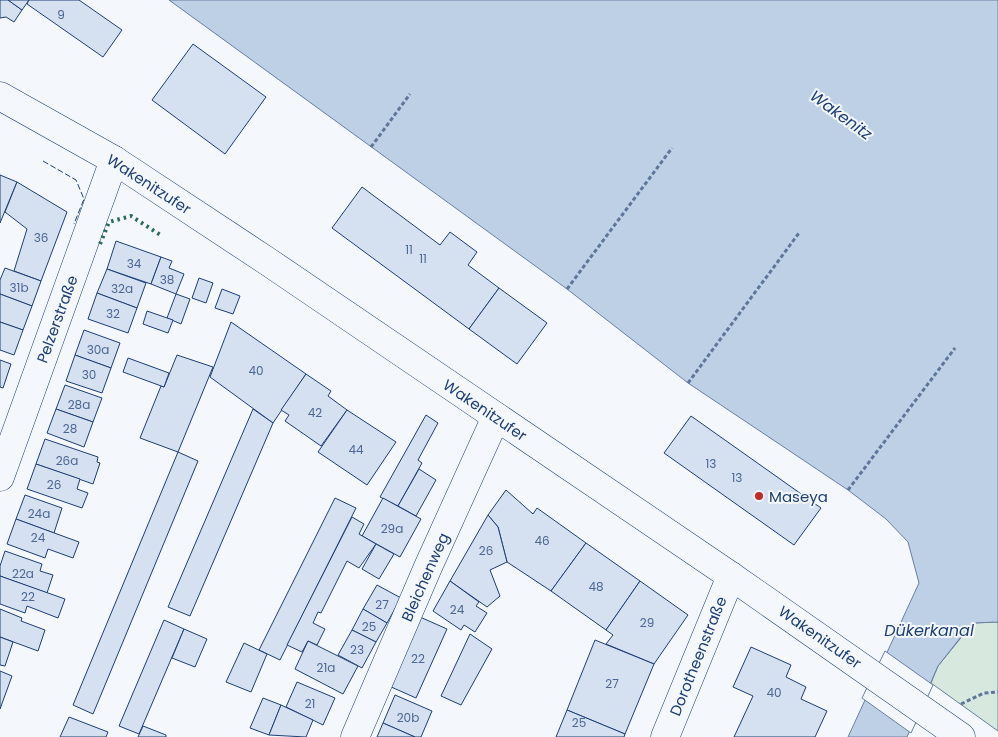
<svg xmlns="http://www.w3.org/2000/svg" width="998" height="737" viewBox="0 0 998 737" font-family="Poppins,sans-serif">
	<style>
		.green { fill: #d7e8df; stroke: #687fa3 }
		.water { fill: #bed0e5; stroke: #687fa3 }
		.pier { fill: #f4f7fb; stroke: #687fa3 }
		.building { fill: #d5e0f0; stroke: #1d3f73 }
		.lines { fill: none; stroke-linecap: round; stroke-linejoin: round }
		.minor-casing { stroke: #1d3f73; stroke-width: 29 }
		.path { stroke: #5e769c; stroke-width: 3; stroke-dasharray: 4 2.5; stroke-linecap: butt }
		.minor { stroke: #f4f7fb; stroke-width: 28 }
		.hedge { stroke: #2c6c60; stroke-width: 4; stroke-dasharray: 2.5 4; stroke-linecap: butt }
		.fence { stroke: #1d3f73; stroke-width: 1; stroke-dasharray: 6 2.5; stroke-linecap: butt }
		.poi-dot { fill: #c62828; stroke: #f4f7fb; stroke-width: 2 }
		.labels { text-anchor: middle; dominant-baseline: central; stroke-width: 4; stroke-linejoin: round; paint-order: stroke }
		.number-label { font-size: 12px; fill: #4b6792 }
		.street-label { font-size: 15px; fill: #1d3f73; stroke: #f4f7fb }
		.poi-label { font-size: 15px; fill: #1d3f73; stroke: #f4f7fb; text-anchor: start }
		.water-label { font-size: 16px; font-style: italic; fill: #1d3f73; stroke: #f4f7fb }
	</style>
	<rect width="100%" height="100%" fill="#f4f7fb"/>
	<polygon class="green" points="998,622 998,731 931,683 938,666 973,623"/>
	<polygon class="water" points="169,0 998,0 998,622 972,623 938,666 907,737 848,737 919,583 908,542 886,519 848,490 688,383 567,289"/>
	<polygon class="pier" points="885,651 933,685 911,733 862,698"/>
	<g class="building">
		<polygon points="0,0 8,0 22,10 14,22 6,17 0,18"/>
		<polygon points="8,0 29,0 22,10"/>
		<polygon points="29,0 79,0 122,30 103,57 27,4"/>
		<polygon points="193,44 266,97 225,154 152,100"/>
		<polygon points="0,175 17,182 0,223"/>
		<polygon points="17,182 67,212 41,281 14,271 27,229 5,212"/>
		<polygon points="362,187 440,245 450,232 477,252 468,265 499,288 469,329 332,228"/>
		<polygon points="116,241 161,257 151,284 107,269"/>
		<polygon points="161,257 172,261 169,268 184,274 176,294 151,284"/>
		<polygon points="5,268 41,281 32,306 0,294 0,280"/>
		<polygon points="107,269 146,283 137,308 97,293"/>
		<polygon points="199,278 213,283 206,303 192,298"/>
		<polygon points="499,288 547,323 517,364 469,329"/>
		<polygon points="222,289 240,296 233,314 215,308"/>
		<polygon points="97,293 137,308 128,333 88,319"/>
		<polygon points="0,294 32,306 23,330 0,322"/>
		<polygon points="176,294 190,299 181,324 167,318"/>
		<polygon points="147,311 173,320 168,333 143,324"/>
		<polygon points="0,322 23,330 14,355 0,350"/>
		<polygon points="231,322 306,374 273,423 210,377"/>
		<polygon points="84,330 120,343 111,368 75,355"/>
		<polygon points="75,355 111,368 102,393 66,381"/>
		<polygon points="177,355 213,367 178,452 140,438 161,386 164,387"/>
		<polygon points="128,358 169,373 164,387 123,372"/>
		<polygon points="0,360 11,364 3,388 0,387"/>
		<polygon points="306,374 331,391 328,396 347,410 321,446 285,421 289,415 281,410"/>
		<polygon points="65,385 102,398 93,422 56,409"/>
		<polygon points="56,409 93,422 84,447 47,433"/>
		<polygon points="253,409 273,423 190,616 168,607"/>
		<polygon points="347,410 396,442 367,485 318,452"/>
		<polygon points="426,415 438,423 418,460 422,463 398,506 380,497"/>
		<polygon points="691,416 821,508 794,545 664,453"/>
		<polygon points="45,439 98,457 97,462 100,463 93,484 36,464"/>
		<polygon points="178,452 198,461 93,714 73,705"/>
		<polygon points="36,464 80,479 77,489 88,493 82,508 27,489"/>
		<polygon points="419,469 436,480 416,516 398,506"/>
		<polygon points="506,490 533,514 537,508 586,543 551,591 507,562 498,527 488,515"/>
		<polygon points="25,495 62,508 54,533 16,519"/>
		<polygon points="335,498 356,508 280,660 259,650"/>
		<polygon points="383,498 421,519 400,557 362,536"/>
		<polygon points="488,515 498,527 507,562 490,570 500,596 487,607 450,581"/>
		<polygon points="352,517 364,524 359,534 376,544 359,568 347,561 321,613 318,612 313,623 325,629 317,645 308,641 302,652 287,645"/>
		<polygon points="16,519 79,542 73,558 48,549 45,558 7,544"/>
		<polygon points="586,543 640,581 606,630 551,591"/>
		<polygon points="376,544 394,554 379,579 362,569"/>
		<polygon points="5,551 42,564 40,571 53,575 47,593 0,576 0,566"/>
		<polygon points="0,576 65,599 58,618 27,606 25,613 0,604"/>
		<polygon points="450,581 479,602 476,606 487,613 475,632 464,625 461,630 433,611"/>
		<polygon points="640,581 688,615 654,664 606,644 613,635 606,630"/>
		<polygon points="377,585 401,598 387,623 363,609"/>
		<polygon points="0,609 22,618 21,621 45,630 38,651 0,637"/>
		<polygon points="363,609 387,623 376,642 352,630"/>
		<polygon points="420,617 447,629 416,698 389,686"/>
		<polygon points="164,620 184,629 139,734 119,726"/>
		<polygon points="184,629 207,639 195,667 172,658"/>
		<polygon points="352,630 376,642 362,668 338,655"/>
		<polygon points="470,634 492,649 461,705 441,696"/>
		<polygon points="0,637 13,642 5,666 0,665"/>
		<polygon points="595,640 654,664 625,734 567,710"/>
		<polygon points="308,641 358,666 343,694 295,669"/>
		<polygon points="244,643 267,654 251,692 226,682"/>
		<polygon points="751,647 791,665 786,677 806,687 801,699 827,711 815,737 734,737 753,696 733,687"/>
		<polygon points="0,671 12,676 0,709"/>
		<polygon points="297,682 335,698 323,725 286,707"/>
		<polygon points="395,695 432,711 421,737 415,737 383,723"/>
		<polygon points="263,698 281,705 269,735 250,728"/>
		<polygon points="281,705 313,720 306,737 269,735"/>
		<polygon points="567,710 625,734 624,737 556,737"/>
		<polygon points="69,717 108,732 106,737 60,737"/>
		<polygon points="383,723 415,737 377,737"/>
		<polygon points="143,726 166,735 166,737 138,737"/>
	</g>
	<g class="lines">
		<defs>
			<g id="minor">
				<polyline points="0,96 114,160 267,261 731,576 961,737"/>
				<polyline points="0,477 114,160"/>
				<polyline points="355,737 428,567 496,417"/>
				<polyline points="665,737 731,576"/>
			</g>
		</defs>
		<use href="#minor" class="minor-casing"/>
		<g class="path">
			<polyline points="371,147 410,94"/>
			<polyline points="567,289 672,148"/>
			<polyline points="688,383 799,233"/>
			<polyline points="848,490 955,348"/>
			<polyline points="961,704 984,693 998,692"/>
		</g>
		<use href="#minor" class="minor"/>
		<polyline class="hedge" points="100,244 109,222 131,216 162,236"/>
		<polyline class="fence" points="43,161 76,180 84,199 74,224"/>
	</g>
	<circle class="poi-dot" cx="759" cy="496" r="5"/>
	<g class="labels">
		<g class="number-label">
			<text x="61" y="14">9</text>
			<text x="41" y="237">36</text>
			<text x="409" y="249">11</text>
			<text x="423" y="258">11</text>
			<text x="134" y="263">34</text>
			<text x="167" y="279">38</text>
			<text x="19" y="287">31b</text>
			<text x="122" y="288">32a</text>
			<text x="113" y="313">32</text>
			<text x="98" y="349">30a</text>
			<text x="256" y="370">40</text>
			<text x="89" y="374">30</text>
			<text x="79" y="404">28a</text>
			<text x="315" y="412">42</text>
			<text x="70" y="428">28</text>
			<text x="356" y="449">44</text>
			<text x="67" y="460">26a</text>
			<text x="711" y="463">13</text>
			<text x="737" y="477">13</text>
			<text x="54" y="484">26</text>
			<text x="39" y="513">24a</text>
			<text x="392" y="528">29a</text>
			<text x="38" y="537">24</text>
			<text x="542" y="540">46</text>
			<text x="486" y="550">26</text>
			<text x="23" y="573">22a</text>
			<text x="596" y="586">48</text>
			<text x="28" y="596">22</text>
			<text x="382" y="604">27</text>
			<text x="457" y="609">24</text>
			<text x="647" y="622">29</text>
			<text x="369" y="626">25</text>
			<text x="357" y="649">23</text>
			<text x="418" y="658">22</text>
			<text x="326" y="667">21a</text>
			<text x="612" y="683">27</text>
			<text x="774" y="692">40</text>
			<text x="310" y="703">21</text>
			<text x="408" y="717">20b</text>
			<text x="579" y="722">25</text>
		</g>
		<g class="street-label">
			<text transform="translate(149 184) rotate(33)">Wakenitzufer</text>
			<text transform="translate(57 319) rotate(-70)">Pelzerstraße</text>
			<text transform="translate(485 410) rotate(34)">Wakenitzufer</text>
			<text transform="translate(425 577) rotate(-66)">Bleichenweg</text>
			<text transform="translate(820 637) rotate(35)">Wakenitzufer</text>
			<text transform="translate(698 656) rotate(-68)">Dorotheenstraße</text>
		</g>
		<g class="poi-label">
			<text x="769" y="496">Maseya</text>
		</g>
		<g class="water-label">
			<text transform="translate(841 115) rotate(36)">Wakenitz</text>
			<text x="929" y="630">Dükerkanal</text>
		</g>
	</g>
</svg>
